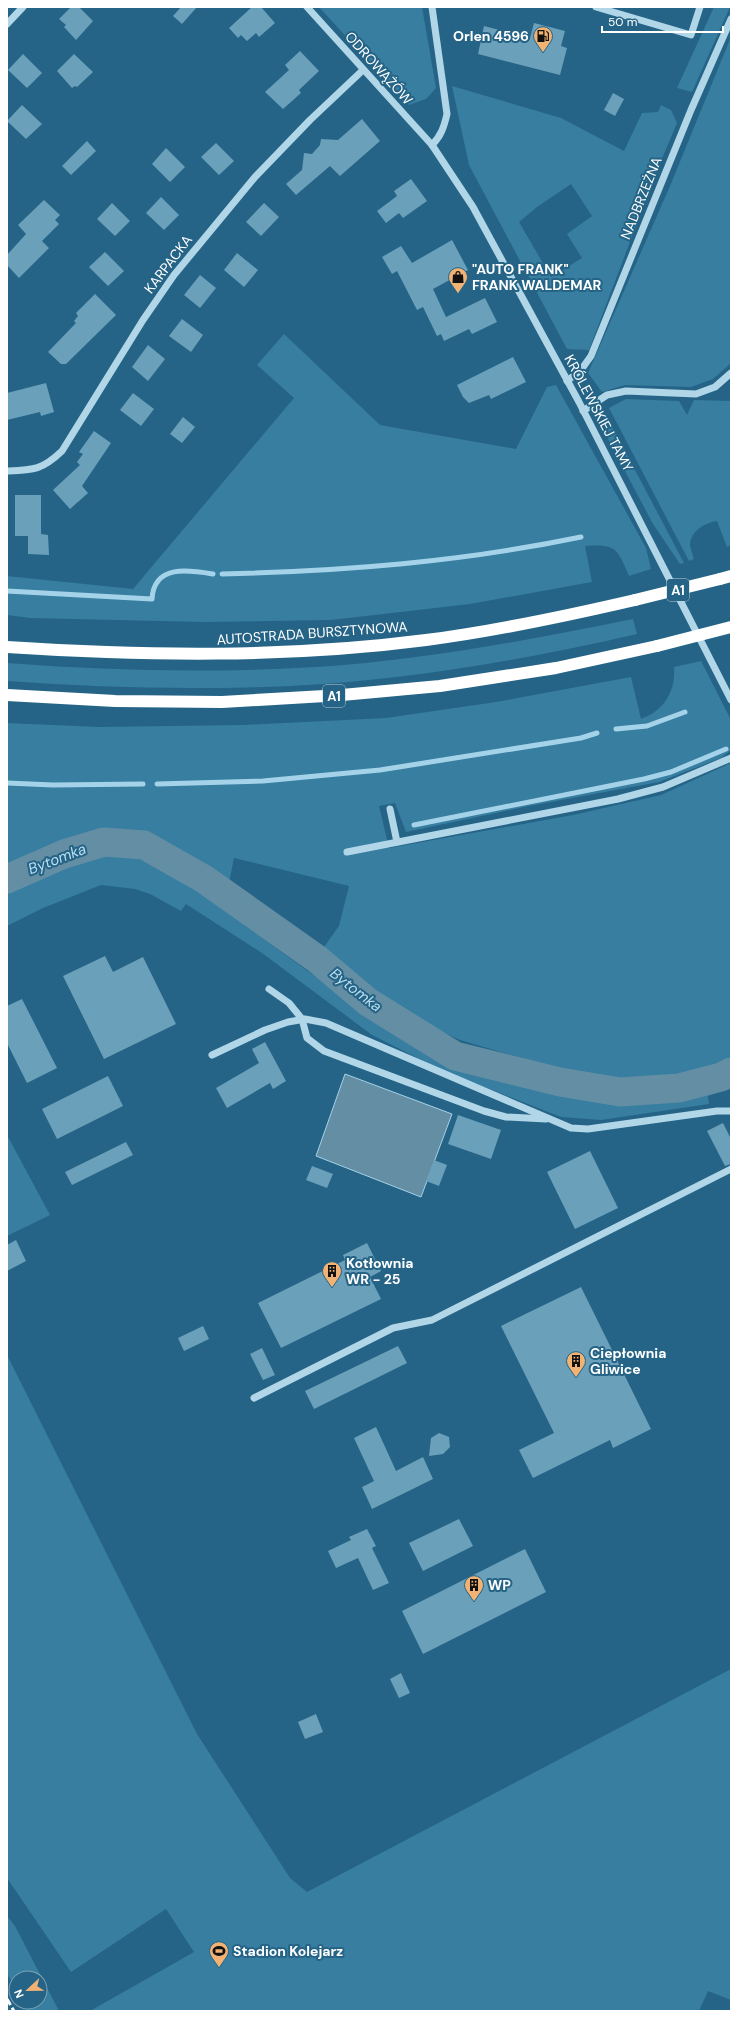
<svg xmlns="http://www.w3.org/2000/svg" width="738" height="2018" viewBox="0 0 738 2018" font-family="'DM Sans',sans-serif">
	<style>
		.green { fill: #377ea1; fill-rule: evenodd }
		.water { fill: #638ea4; stroke: #a4d3e9 }
		.lines { fill: none; stroke-linecap: round; stroke-linejoin: round }
		.stream { stroke: #a4d3e9; stroke-width: 5 }
		.river { stroke: #638ea4; stroke-width: 29 }
		.building { fill: #6aa0ba }
		.minor { stroke: #b0d6e8; stroke-width: 7 }
		.highway { stroke: #fff; stroke-width: 12 }
		.rail { stroke: #fff; stroke-width: 3; stroke-dasharray: 7 3; stroke-linecap: butt }
		.highway-bridge { stroke: #fff; stroke-width: 12 }
		.labels { text-anchor: middle; dominant-baseline: central; stroke-width: 4; stroke-linejoin: round; paint-order: stroke }
		.shield { fill: #256486; stroke: #bed0db; stroke-width: 1 }
		.shield-label { font-size: 13px; font-weight: bold; fill: #fff }
		.poi-label { font-size: 14px; font-weight: bold; fill: #fff; stroke: #256486; text-anchor: start }
		.street-label { font-size: 14px; fill: #fff; stroke: #256486 }
		.water-label { font-size: 15px; font-style: italic; fill: #bbdff0; stroke: #256486 }
	</style>
	<rect width="100%" height="100%" fill="#256486"/>
	<g class="green">
		<polygon points="319,7 422,7 436,88 426,99 409,105"/>
		<polygon points="714,7 730,7 692,92 677,88"/>
		<polygon points="731,37 731,363 713,379 691,387 625,385 602,392 588,373 670,186"/>
		<path d="M452 86 561 118 624 151 642 113 658 112 661 105 671 110 677 123 658 168 589 350 567 349 469 165ZM571 184 592 216 567 234 582 258 551 277 519 222 537 207Z"/>
		<path d="M284 334 380 425 516 449 547 387 556 385 646 548 651 569 629 576C617 548 616 544 585 546L592 582 470 604 331 620 204 622 30 618 7 615V576L133 589 294 398 257 365Z"/>
		<path d="M626 399 679 401 687 415 694 400 731 401V545L727 547 717 521C706 522 691 531 690 544 690 548 693 555 694 559L689 561 609 408Z"/>
		<polygon points="606,415 684,563 680,564 653,524 608,439 604,420"/>
		<path d="M633 619 637 634C524 660 407 680 291 686 196 690 102 688 7 681V663C110 671 214 673 317 667 424 660 529 640 633 619Z"/>
		<path d="M701 661 731 720V750L721 758 659 782 529 806 406 832 395 803 379 806 389 848 573 815 661 795 731 763V1064L729 1065 699 1074 637 1082 583 1076 460 1040 408 1016 344 965 286 931 288 924 324 947 339 926 349 886 234 858 228 888 207 870 204 879 196 890 370 1016 451 1062 575 1094 645 1100 708 1087 731 1077V1087L708 1096 709 1104 601 1120 561 1117 441 1070 372 1035 262 953 186 904 181 911 150 894 135 889 101 885 43 908 7 926V723L99 727 243 725 386 718 496 702 631 677 641 719C664 711 676 691 674 667Z"/>
		<polygon points="7,1135 50,1215 7,1236"/>
		<polygon points="7,1355 197,1734 290,1878 307,1892 731,1669 731,2000 708,1991 699,2011 90,2011 194,1952 166,1909 71,1972 7,1878"/>
		<polygon points="7,1916 15,1926 59,2011 28,2011 24,2002 40,2002 40,1978 16,1978 16,1988 7,1974"/>
	</g>
	<polygon class="water" points="345,1074 452,1114 421,1197 316,1156"/>
	<g class="lines">
		<g class="stream">
			<path d="M222 574C346 571 460 562 581 537"/>
			<path d="M7 591 152 599C154 564 189 570 213 574"/>
			<polyline points="616,729 647,726 685,712"/>
			<polyline points="7,783 53,785 143,784"/>
			<polyline points="157,784 263,781 380,770 581,738 597,733"/>
			<polyline points="414,825 644,779 671,772 726,749"/>
		</g>
		<polyline class="river" points="7,879 64,854 104,842 144,845 204,879 317,959 368,1002 455,1056 560,1082 620,1092 679,1088 721,1077 731,1072"/>
	</g>
	<g class="building">
		<polygon points="71,7 79,7 93,21 76,40 64,27 66,25 59,19"/>
		<polygon points="181,7 197,7 182,24 173,16"/>
		<polygon points="252,7 261,7 275,23 259,37 256,33 247,41 241,35 238,38 229,28"/>
		<polygon points="534,23 565,31 561,46 567,48 560,75 478,54 484,26 530,38"/>
		<polygon points="300,51 319,71 299,90 301,93 283,109 265,92 289,70 285,65"/>
		<polygon points="23,54 42,73 27,88 8,70"/>
		<polygon points="74,54 93,72 77,87 75,86 72,88 57,71"/>
		<polygon points="613,93 624,99 615,116 604,110"/>
		<polygon points="22,105 42,124 26,139 7,121"/>
		<polygon points="362,119 380,141 340,176 330,166 296,195 286,184 302,170 304,153 312,154 320,145 321,139 338,140"/>
		<polygon points="87,141 96,151 71,175 62,166"/>
		<polygon points="216,143 234,161 219,175 201,157"/>
		<polygon points="166,148 185,167 170,182 152,164"/>
		<polygon points="411,179 427,201 403,218 399,213 386,223 377,211 397,196 394,191"/>
		<polygon points="161,197 179,215 164,230 146,213"/>
		<polygon points="44,200 60,215 55,220 59,224 42,241 49,248 19,278 7,265 7,255 26,234 18,225"/>
		<polygon points="112,203 130,221 115,236 97,219"/>
		<polygon points="264,203 279,217 261,236 246,222"/>
		<polygon points="452,240 468,270 433,289 446,317 485,298 497,322 472,334 469,329 444,341 441,334 437,336 423,307 417,310 397,271 392,274 382,257 401,246 412,263"/>
		<polygon points="105,252 124,271 108,286 89,267"/>
		<polygon points="237,253 258,270 244,287 224,270"/>
		<polygon points="200,275 216,288 200,308 184,295"/>
		<polygon points="95,294 116,315 66,364 61,364 48,352 76,323 74,321 78,316 76,313"/>
		<polygon points="182,319 203,335 191,352 169,336"/>
		<polygon points="148,345 165,359 148,381 132,367"/>
		<polygon points="513,357 526,382 491,399 489,395 469,403 463,397 457,385"/>
		<polygon points="46,383 54,412 41,416 40,412 7,420 7,393"/>
		<polygon points="133,393 154,409 141,426 120,410"/>
		<polygon points="183,417 195,427 182,443 170,434"/>
		<polygon points="94,431 111,443 82,486 88,493 70,509 53,490 80,465 77,462 83,454 79,452"/>
		<polygon points="15,495 41,495 41,534 48,535 49,555 28,554 28,536 15,536"/>
		<polygon points="105,956 113,972 143,957 176,1024 104,1059 63,976"/>
		<polygon points="22,999 57,1068 27,1083 7,1043 7,1006"/>
		<polygon points="265,1042 286,1081 273,1089 270,1083 227,1108 216,1088 259,1063 252,1049"/>
		<polygon points="108,1076 123,1106 57,1139 42,1109"/>
		<polygon points="458,1115 501,1130 491,1159 448,1144"/>
		<polygon points="723,1123 731,1139 731,1164 725,1166 707,1131"/>
		<polygon points="126,1142 133,1155 72,1185 65,1172"/>
		<polygon points="590,1151 618,1208 575,1229 547,1172"/>
		<polygon points="434,1160 447,1165 439,1186 426,1181"/>
		<polygon points="312,1166 333,1174 327,1188 306,1180"/>
		<polygon points="16,1240 26,1261 7,1271 7,1245"/>
		<polygon points="367,1243 381,1271 370,1277 381,1299 281,1348 258,1303 345,1260 343,1255"/>
		<polygon points="581,1287 651,1429 613,1448 610,1440 533,1478 519,1450 554,1433 501,1326"/>
		<polygon points="203,1326 209,1339 184,1351 178,1338"/>
		<polygon points="398,1346 407,1363 314,1409 305,1391"/>
		<polygon points="262,1348 275,1375 263,1380 250,1354"/>
		<polygon points="376,1427 396,1471 423,1457 433,1479 372,1509 362,1487 374,1481 354,1438"/>
		<polygon points="439,1433 449,1437 450,1447 443,1454 429,1456 431,1438"/>
		<polygon points="459,1519 473,1546 423,1571 409,1543"/>
		<polygon points="367,1529 376,1546 372,1548 389,1583 373,1590 358,1558 336,1568 328,1551 351,1540 349,1537"/>
		<polygon points="525,1549 546,1592 423,1654 402,1611"/>
		<polygon points="401,1673 410,1693 399,1698 390,1679"/>
		<polygon points="316,1714 323,1732 305,1739 298,1722"/>
	</g>
	<g class="lines">
		<g class="minor">
			<polyline points="307,7 432,145 473,207 579,402 731,700"/>
			<polyline points="596,7 691,35 700,7"/>
			<polyline points="7,24 23,7"/>
			<path d="M432 145C441 136 444 127 447 114L432 7"/>
			<polyline points="567,381 581,370 591,356 691,110 731,19"/>
			<polyline points="583,411 607,395 626,391 696,394 715,387 731,373"/>
			<path d="M7 471C34 470 42 470 62 451L143 320 174 275 255 177 310 120 363 70"/>
			<polyline points="390,809 397,842"/>
			<polyline points="347,852 618,799 663,787 731,758"/>
			<polyline points="269,989 289,1003 302,1019 307,1038 324,1051 484,1111 506,1117 546,1119"/>
			<polyline points="212,1055 265,1030 288,1022 305,1019 326,1023 571,1128 588,1129 717,1111 731,1111"/>
			<polyline points="254,1398 393,1328 432,1320 731,1169"/>
		</g>
		<g class="highway">
			<polyline points="720,579 731,576"/>
			<path d="M7 647C147 656 287 658 426 640 497 631 566 616 635 600"/>
			<polyline points="7,695 115,701 222,702 342,695 440,686 556,668 657,646"/>
		</g>
		<polyline class="rail" points="7,1999 14,2011"/>
		<g class="highway-bridge">
			<polyline points="635,600 720,579"/>
			<polyline points="657,646 731,627"/>
		</g>
	</g>
	<defs>
		<symbol id="fuel-pin" viewBox="-11 -11 22 30"><path d="M0 17L-7.5 6A9.5 9.5 0 1 1 7.5 6Z" fill="#f2b274" stroke="#256486"/><path d="M-5.5-6h7V0h2V4h1.3V-2.5L3-4.5l.8-.8L6-3V5H2.5V1h-1V6h-7ZM-4.2-4.7v3.2H.2V-4.7Z" fill="#111"/></symbol>
		<symbol id="shop-pin" viewBox="-11 -11 22 30"><path d="M0 17L-7.5 6A9.5 9.5 0 1 1 7.5 6Z" fill="#f2b274" stroke="#256486"/><path d="M-5-2.5h2.3a2.7 3.5 0 0 1 5.4 0H5L5.5 6h-11ZM-1.5-2.5h3a1.5 2.3 0 0 0-3 0Z" fill="#111"/></symbol>
		<symbol id="building-pin" viewBox="-11 -11 22 30"><path d="M0 17L-7.5 6A9.5 9.5 0 1 1 7.5 6Z" fill="#f2b274" stroke="#256486"/><path d="M-4-6H4V6H1V3H-1V6H-4ZM-2.5-4.3h1.7v1.8h-1.7ZM.8-4.3h1.7v1.8H.8ZM-2.5-1h1.7V.8h-1.7ZM.8-1h1.7V.8H.8Z" fill="#111"/></symbol>
		<symbol id="stadium-pin" viewBox="-11 -11 22 30"><path d="M0 17L-7.5 6A9.5 9.5 0 1 1 7.5 6Z" fill="#f2b274" stroke="#256486"/><path d="M0-5a6.5 5 0 1 0 0 10a6.5 5 0 1 0 0-10ZM-3.5-1.8h7v3.6h-7Z" fill="#111"/></symbol>
	</defs>
	<g fill-rule="evenodd">
		<use href="#fuel-pin" x="532" y="25" width="22" height="30"/>
		<use href="#shop-pin" x="447" y="266" width="22" height="30"/>
		<use href="#building-pin" x="321" y="1260" width="22" height="30"/>
		<use href="#building-pin" x="565" y="1350" width="22" height="30"/>
		<use href="#building-pin" x="463" y="1574" width="22" height="30"/>
		<use href="#stadium-pin" x="208" y="1940" width="22" height="30"/>
	</g>
	<g class="labels">
		<g class="shield">
			<rect x="667" y="579" width="22" height="22" rx="3"/>
			<rect x="323" y="685" width="22" height="22" rx="3"/>
		</g>
		<g class="shield-label">
			<text x="678" y="590">A1</text>
			<text x="334" y="696">A1</text>
		</g>
		<g class="poi-label">
			<text x="529" y="36" text-anchor="end">Orlen 4596</text>
			<text x="472" y="269">"AUTO FRANK"<tspan x="472" dy="16">FRANK WALDEMAR</tspan></text>
			<text x="346" y="1263">Kotłownia<tspan x="346" dy="16">WR - 25</tspan></text>
			<text x="590" y="1353">Ciepłownia<tspan x="590" dy="16">Gliwice</tspan></text>
			<text x="488" y="1585">WP</text>
			<text x="233" y="1951">Stadion Kolejarz</text>
		</g>
		<g class="street-label">
			<text transform="translate(379 68) rotate(48)">ODROWĄŻÓW</text>
			<text transform="translate(641 198) rotate(-68)">NADBRZEŻNA</text>
			<text transform="translate(168 264) rotate(-53)">KARPACKA</text>
			<text transform="translate(599 413) rotate(62)">KRÓLEWSKIEJ TAMY</text>
			<text transform="translate(312 633) rotate(-4)">AUTOSTRADA BURSZTYNOWA</text>
		</g>
		<g class="water-label">
			<text transform="translate(57 859) rotate(-21)">Bytomka</text>
			<text transform="translate(356 990) rotate(38)">Bytomka</text>
		</g>
	</g>
	<rect width="738" height="2018" fill="none" stroke="#ffffff" stroke-width="16"/>
	<g transform="translate(28 1990) rotate(248)"><circle r="19" fill="#256486" stroke="#7ca2b6"/>
	<path d="M0-3L7 15L0 10L-7 15Z" fill="#f2b274"/>
	<text y="-6" font-size="11" font-weight="bold" text-anchor="middle" fill="#ffffff">N</text>
	</g>
	<path d="M602 26v6h121v-6" fill="none" stroke="#ffffff" stroke-width="2"/>
	<text x="608" y="26" font-size="12" fill="#ffffff" stroke="#256486" stroke-width="3" paint-order="stroke">50 m</text>
</svg>
